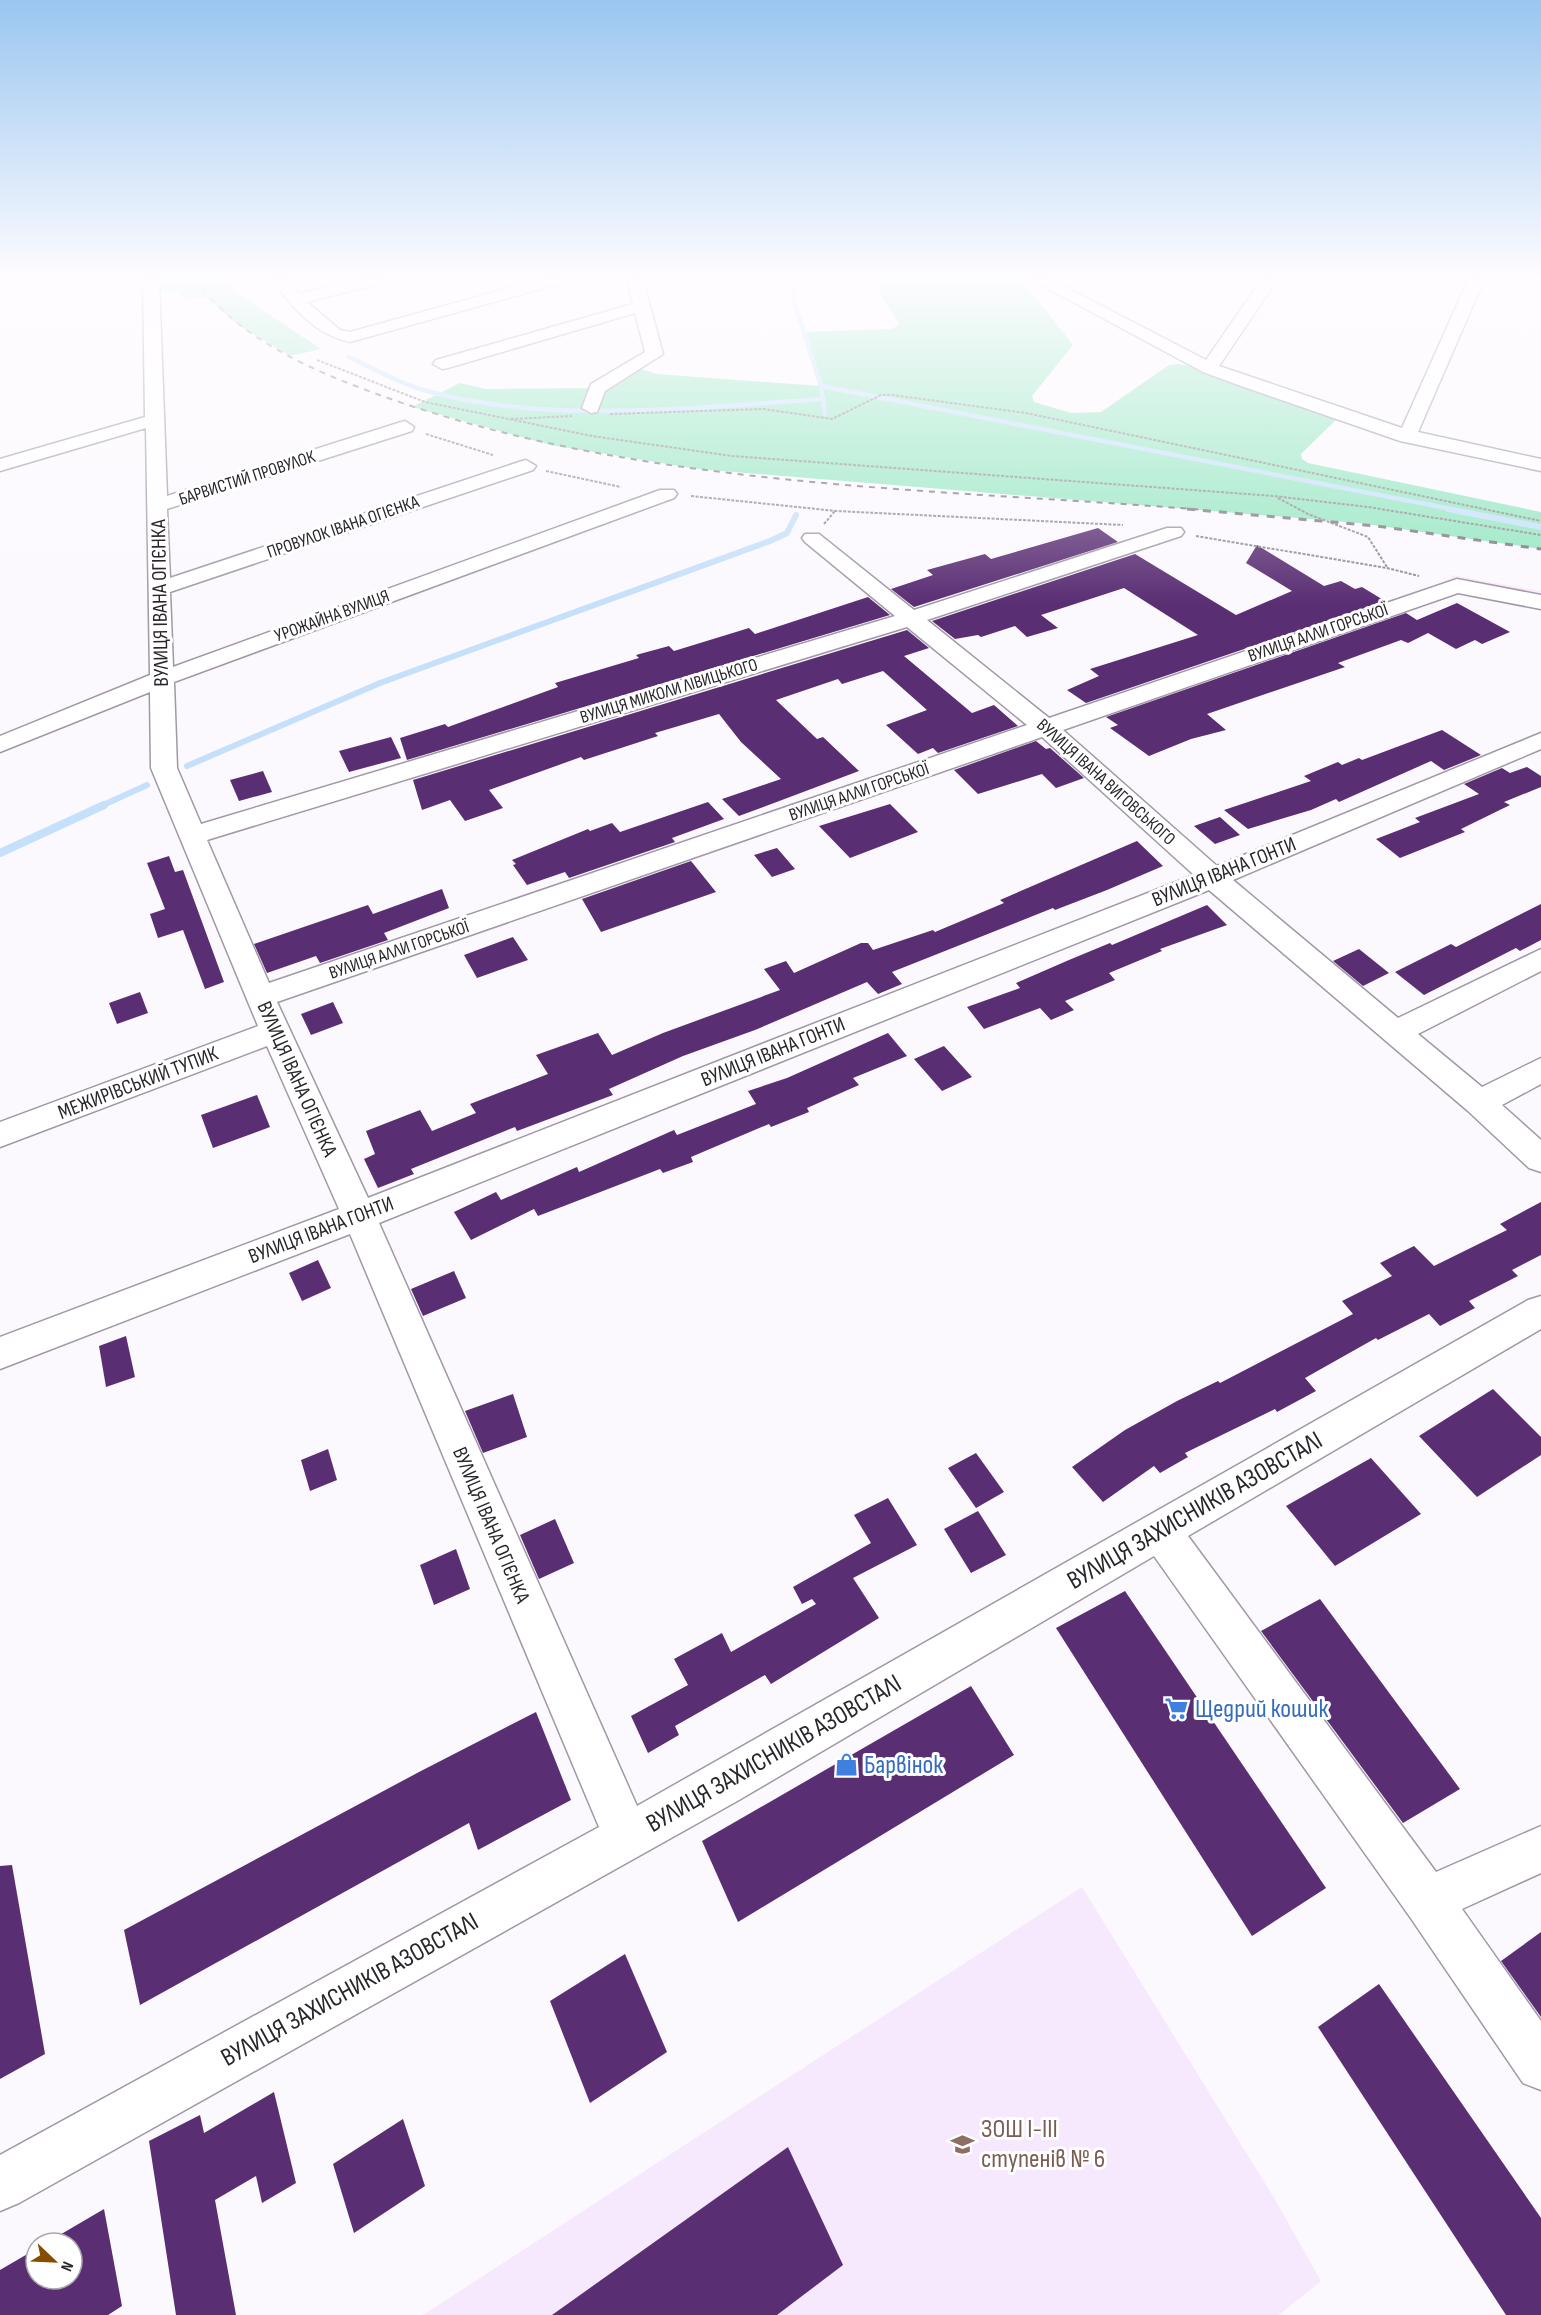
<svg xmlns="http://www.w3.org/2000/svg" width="1541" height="2315" viewBox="0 0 1541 2315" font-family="'Sofia Sans Condensed',sans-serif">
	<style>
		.industrial { fill: #fdeafa }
		.built { fill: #f6e9fe }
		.green { fill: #95e7c1 }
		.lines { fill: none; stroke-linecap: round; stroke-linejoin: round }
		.stream-far2 { stroke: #c5e0fb; stroke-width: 4.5 }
		.stream-far1 { stroke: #c5e0fb; stroke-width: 6 }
		.stream { stroke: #c5e0fb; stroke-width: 8 }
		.building { fill: #5a2e73 }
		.minor-casing { stroke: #a198a6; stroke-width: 3 }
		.path { stroke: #908d92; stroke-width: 2; stroke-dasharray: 3 1.5; stroke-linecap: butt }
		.minor { fill: #fff; fill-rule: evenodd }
		.rail-far1 { stroke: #7d7a7f; stroke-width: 2; stroke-dasharray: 6 6; stroke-linecap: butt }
		.rail { stroke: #7d7a7f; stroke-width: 3; stroke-dasharray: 8 8; stroke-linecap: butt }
		.labels { text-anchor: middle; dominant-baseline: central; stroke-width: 6; stroke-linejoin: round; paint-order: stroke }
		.far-street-label { font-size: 18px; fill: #29262b; stroke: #fff }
		.street-label { font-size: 21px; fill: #29262b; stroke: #fff }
		.near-street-label { font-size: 26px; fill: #29262b; stroke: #fff }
		.near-shop-label { font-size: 26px; fill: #366cbe; stroke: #fff; text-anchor: start }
		.near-education-label { font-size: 26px; fill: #785e54; stroke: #fff; text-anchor: start }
	</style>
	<rect width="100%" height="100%" fill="#fcf9fe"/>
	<polygon class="industrial" points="1451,575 1541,591 1541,600 1451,583"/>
	<polygon class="built" points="1082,1887 1273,2196 1321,2281 1279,2315 423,2315"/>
	<g class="green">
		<polygon points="151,280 228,280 238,294 321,349 290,356 238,325 206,297 186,300 176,291 151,293"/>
		<polygon points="884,280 1020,280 1024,283 1073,345 1032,396 1034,402 1071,413 1101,412 1169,365 1178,364 1209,368 1340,416 1301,454 1302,459 1308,463 1541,512 1541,549 1359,523 698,469 551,445 412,407 460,383 486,389 597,388 631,366 657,374 820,386 803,332 890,329 898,326 899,323 875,286"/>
	</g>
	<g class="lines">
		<g class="stream-far2">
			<polyline points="799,280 794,288 794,302 821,386 825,414"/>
			<path d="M349 357C372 368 395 381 420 389 546 426 694 407 824 399"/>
			<polyline points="821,386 1456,510"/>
		</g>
		<g class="stream-far1">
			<polyline points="1448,509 1541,527"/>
			<polyline points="187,766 380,683 770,541 787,533 796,515"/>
			<polyline points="101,806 147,785"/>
		</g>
		<polyline class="stream" points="0,853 104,805"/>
	</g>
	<g class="building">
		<polygon points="1098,528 1118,542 914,607 891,589 933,575 927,570 985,554 991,559"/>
		<polygon points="1257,545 1324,586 1341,581 1355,589 1362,587 1385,601 1086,703 1067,690 1099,676 1090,669 1198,635 1124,588 1041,615 1058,628 1027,637 1015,626 981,637 978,635 955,639 932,621 1135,554 1236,615 1292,591 1246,563"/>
		<polygon points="868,597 890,615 407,760 400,738 445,724 448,727 558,687 555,683 639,658 636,655 669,646 674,651 749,628 755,634"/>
		<polygon points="1457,603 1510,632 1482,644 1475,640 1456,649 1428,633 1408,643 1401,640 1338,663 1345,667 1207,714 1226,730 1191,739 1149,756 1110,728 1118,725 1106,717 1406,613 1417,620"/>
		<polygon points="907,630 929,648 904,656 972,713 994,705 1018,726 938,753 933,748 918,754 886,725 927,710 883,671 842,684 838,679 776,700 817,739 823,737 859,771 739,816 722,799 781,779 741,742 719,714 655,733 658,736 584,760 581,757 489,790 503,808 465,821 450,800 422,810 413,780"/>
		<polygon points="1442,730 1481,755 1444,770 1431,761 1339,802 1336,799 1311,810 1248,829 1224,810 1311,781 1304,776 1338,762 1342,765 1359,758 1362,760"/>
		<polygon points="391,737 401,758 349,772 339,751"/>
		<polygon points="1036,741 1046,749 1050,748 1084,778 1056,788 1042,774 978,794 954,770"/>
		<polygon points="1527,767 1541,776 1541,787 1504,802 1510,805 1461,829 1465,832 1400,858 1376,839 1420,822 1415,818 1479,794 1464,784 1502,768 1510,773"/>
		<polygon points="263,771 272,792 239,801 230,780"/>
		<polygon points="708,802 724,819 672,838 675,842 569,878 565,872 527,885 513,865 516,864 512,860 588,829 590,831 612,823 620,832"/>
		<polygon points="890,804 918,832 850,858 819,826"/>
		<polygon points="1220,817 1240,835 1215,844 1194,826"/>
		<polygon points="1137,841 1163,866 1107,890 1055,910 1053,908 892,972 902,984 878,994 867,982 755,1030 683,1056 609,1089 613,1095 517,1131 515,1127 411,1169 414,1174 378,1188 364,1159 375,1154 366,1131 420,1110 432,1131 476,1113 470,1104 548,1074 536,1055 598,1033 612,1055 663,1033 780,990 764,969 786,961 794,973 861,943 868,943 873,950 933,930 935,932 1004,903 1000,900"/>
		<polygon points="777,848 795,869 772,877 754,855"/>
		<polygon points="169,856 175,872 183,870 224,982 205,989 183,930 158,938 150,914 165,909 147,863"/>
		<polygon points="691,861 716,892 601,932 582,899"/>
		<polygon points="442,889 449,908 384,933 388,940 320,963 316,956 267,973 254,944 368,905 373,914"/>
		<polygon points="1541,904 1541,940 1520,951 1516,948 1424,995 1395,972 1451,944 1456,947"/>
		<polygon points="1207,905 1227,925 1160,949 1162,951 1109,973 1115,980 1065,1001 1074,1010 1051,1020 1040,1008 984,1029 967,1007 1020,988 1016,983 1069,960 1110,943 1112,945"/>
		<polygon points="513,937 528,960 477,978 464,955"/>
		<polygon points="1359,949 1389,973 1363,986 1333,961"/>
		<polygon points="140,992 148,1013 117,1024 109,1003"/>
		<polygon points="333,1002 343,1023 311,1035 301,1014"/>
		<polygon points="888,1033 907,1056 853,1078 859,1085 807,1108 809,1112 771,1127 769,1124 691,1157 693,1162 663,1173 660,1169 538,1216 534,1209 471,1240 454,1212 496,1192 501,1200 577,1167 579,1172 674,1130 677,1135 756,1104 748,1091 787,1078"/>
		<polygon points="944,1046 972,1077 942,1091 914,1059"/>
		<polygon points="257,1095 270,1127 213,1148 201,1115"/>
		<polygon points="1541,1202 1541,1255 1512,1270 1518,1276 1469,1301 1475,1308 1440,1326 1429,1314 1378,1340 1376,1338 1305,1378 1316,1391 1277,1412 1275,1409 1185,1453 1188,1457 1160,1473 1154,1466 1103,1502 1072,1467 1125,1430 1177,1401 1218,1381 1220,1383 1353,1314 1342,1301 1392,1276 1380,1263 1414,1246 1434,1266 1507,1230 1500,1224"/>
		<polygon points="318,1260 331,1288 302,1301 289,1273"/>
		<polygon points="454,1271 466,1298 423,1316 411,1289"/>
		<polygon points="126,1336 135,1377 106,1387 99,1346"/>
		<polygon points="1493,1389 1541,1437 1541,1455 1477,1497 1419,1436"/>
		<polygon points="513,1394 527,1437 483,1453 465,1411"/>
		<polygon points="328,1449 337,1480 310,1491 301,1460"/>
		<polygon points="976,1453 1004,1492 976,1508 948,1468"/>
		<polygon points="1371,1458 1421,1514 1335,1566 1286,1506"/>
		<polygon points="888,1498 917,1545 853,1578 879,1618 771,1684 765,1675 675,1726 679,1735 648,1753 631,1716 688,1685 674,1659 722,1633 731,1652 816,1604 812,1599 802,1604 793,1587 871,1543 854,1515"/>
		<polygon points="978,1511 1006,1555 971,1573 944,1529"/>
		<polygon points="555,1519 574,1563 539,1579 520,1535"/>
		<polygon points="456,1549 470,1589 434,1605 420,1565"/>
		<polygon points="1125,1591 1326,1888 1252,1936 1056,1628"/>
		<polygon points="1320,1599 1460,1789 1403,1823 1261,1631"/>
		<polygon points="971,1686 1014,1755 738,1922 702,1841"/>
		<polygon points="536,1712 571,1800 478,1850 469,1823 140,2005 124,1930 419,1772"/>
		<polygon points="12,1865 45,2054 0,2079 0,1866"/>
		<polygon points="1541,1932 1541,2017 1501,1961"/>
		<polygon points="625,1954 667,2052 590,2103 550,2001"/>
		<polygon points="1379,1984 1541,2218 1541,2315 1506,2315 1318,2027"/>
		<polygon points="274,2092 296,2183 262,2203 256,2176 215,2200 236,2315 176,2315 149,2141 200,2115 204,2133"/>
		<polygon points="403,2119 425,2186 354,2233 333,2164"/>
		<polygon points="788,2147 843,2265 777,2315 552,2315"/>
		<polygon points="104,2209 122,2306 108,2315 0,2315 0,2270 36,2249 36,2279 72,2279 72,2243 46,2243"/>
	</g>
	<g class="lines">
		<defs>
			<g id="minor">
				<path d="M143 280H159L167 496 398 423 405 421 414 427 412 431 167 509 170 578 519 462 526 460 536 466 533 470 170 592 173 667 660 490H674L677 494 674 498 174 682 177 768 201 824 895 616 805 542 802 538 805 534H819L914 610 1167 528H1181L1184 532 1181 536 927 620 1049 718 1457 579 1541 595V609L1458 593 1063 730 1217 866 1541 733V749L1233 880 1398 1018 1541 949V971L1418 1034 1482 1087 1541 1058V1084L1502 1105 1541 1140V1172L1529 1168 1468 1111 1209 890 379 1223 637 1806 1528 1300 1541 1296V1329L1188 1536 1436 1872 1541 1826V1873L1462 1909 1541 2021V2090L1523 2083 1410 1917 1154 1556 739 1800 19 2203 0 2211V2155L599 1827 350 1234 0 1369V1337L339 1209 267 1046 0 1147V1122L258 1026 151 768 150 692 0 752V736L150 675 146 428 0 471V459L145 417ZM907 627 1027 725 269 983 207 840ZM1042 737 1194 875 368 1198 277 1002Z"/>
				<path d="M273 280H289L299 294 356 280H384L382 283 307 302 340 330 350 332 538 280H564L562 283 350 342C316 335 292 308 273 280Z"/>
				<polygon points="627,280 643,280 663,354 605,391 597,412 591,413 582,408 591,384 645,352 635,313 448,368 442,369 433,364 436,360 633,304"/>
				<polygon points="1032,280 1052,280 1206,360 1261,280 1277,280 1219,366 1402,428 1468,280 1484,280 1418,432 1541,459 1541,471 1400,441 1244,387 1203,372"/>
			</g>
		</defs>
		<use href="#minor" class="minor-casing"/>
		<g class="path">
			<polyline points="317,360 425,402 592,436 732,456 1274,496 1368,507 1541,535"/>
			<polyline points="610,414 764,409 832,419 881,395 892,395 1026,413 1541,521"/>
			<polyline points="511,419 572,416"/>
			<polyline points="426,434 493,455"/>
			<polyline points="546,471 621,487"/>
			<polyline points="691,496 836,511 1123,525"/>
			<polyline points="1278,498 1308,514 1368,537 1387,567"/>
			<polyline points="824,524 835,511"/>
			<polyline points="1196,536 1387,568 1419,576"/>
		</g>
		<use href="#minor" class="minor"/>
		<path class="rail-far1" d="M195 280C239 338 310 370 377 394 636 489 933 488 1205 510"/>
		<polyline class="rail" points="1187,509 1377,526 1541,549"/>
	</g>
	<linearGradient id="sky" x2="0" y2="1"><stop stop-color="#9ac6f0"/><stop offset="0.46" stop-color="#fefcff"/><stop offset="1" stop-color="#fefcff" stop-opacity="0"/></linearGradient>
	<rect width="1541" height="604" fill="url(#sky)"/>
	<defs>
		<symbol id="supermarket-bare" viewBox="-9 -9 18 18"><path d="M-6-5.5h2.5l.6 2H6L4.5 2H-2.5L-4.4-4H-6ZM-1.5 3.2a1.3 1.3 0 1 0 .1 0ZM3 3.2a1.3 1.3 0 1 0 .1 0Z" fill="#3f7fe0" stroke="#fff" stroke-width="2.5" paint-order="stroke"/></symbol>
		<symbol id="shop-bare" viewBox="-9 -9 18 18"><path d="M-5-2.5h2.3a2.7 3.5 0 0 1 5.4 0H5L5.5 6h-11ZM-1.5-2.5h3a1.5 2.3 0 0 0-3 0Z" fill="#3f7fe0" stroke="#fff" stroke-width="2.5" paint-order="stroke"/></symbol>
		<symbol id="school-bare" viewBox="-9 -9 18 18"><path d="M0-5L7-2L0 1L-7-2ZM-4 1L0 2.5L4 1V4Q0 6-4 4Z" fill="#8d6e63" stroke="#fff" stroke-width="2.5" paint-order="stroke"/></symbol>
	</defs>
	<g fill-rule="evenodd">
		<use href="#supermarket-bare" x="1160" y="1692" width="33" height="33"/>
		<use href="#shop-bare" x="830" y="1748" width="33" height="33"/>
		<use href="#school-bare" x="946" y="2128" width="33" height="33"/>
	</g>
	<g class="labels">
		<g class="far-street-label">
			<text transform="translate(247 478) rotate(-18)">БАРВИСТИЙ ПРОВУЛОК</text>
			<text transform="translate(343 527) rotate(-19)">ПРОВУЛОК ІВАНА ОГІЄНКА</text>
			<text transform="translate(332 616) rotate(-20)">УРОЖАЙНА ВУЛИЦЯ</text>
			<text transform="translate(1318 633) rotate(-19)">ВУЛИЦЯ АЛЛИ ГОРСЬКОЇ</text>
			<text transform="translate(669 691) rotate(-17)">ВУЛИЦЯ МИКОЛИ ЛІВИЦЬКОГО</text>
			<text transform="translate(1106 782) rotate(42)">ВУЛИЦЯ ІВАНА ВИГОВСЬКОГО</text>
			<text transform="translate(859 792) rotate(-19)">ВУЛИЦЯ АЛЛИ ГОРСЬКОЇ</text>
			<text transform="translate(399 950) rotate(-19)">ВУЛИЦЯ АЛЛИ ГОРСЬКОЇ</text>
		</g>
		<g class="street-label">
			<text transform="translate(160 603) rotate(-91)">ВУЛИЦЯ ІВАНА ОГІЄНКА</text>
			<text transform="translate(1224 872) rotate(-22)">ВУЛИЦЯ ІВАНА ГОНТИ</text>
			<text transform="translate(773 1052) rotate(-22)">ВУЛИЦЯ ІВАНА ГОНТИ</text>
			<text transform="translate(297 1079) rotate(66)">ВУЛИЦЯ ІВАНА ОГІЄНКА</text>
			<text transform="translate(138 1083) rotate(-21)">МЕЖИРІВСЬКИЙ ТУПИК</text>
			<text transform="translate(321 1230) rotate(-21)">ВУЛИЦЯ ІВАНА ГОНТИ</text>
			<text transform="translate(491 1525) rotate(67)">ВУЛИЦЯ ІВАНА ОГІЄНКА</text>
		</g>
		<g class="near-street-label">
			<text transform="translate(1195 1511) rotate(-30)">ВУЛИЦЯ ЗАХИСНИКІВ АЗОВСТАЛІ</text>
			<text transform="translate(774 1754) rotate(-30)">ВУЛИЦЯ ЗАХИСНИКІВ АЗОВСТАЛІ</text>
			<text transform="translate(350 1990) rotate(-29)">ВУЛИЦЯ ЗАХИСНИКІВ АЗОВСТАЛІ</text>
		</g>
		<g class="near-shop-label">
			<text x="1195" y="1709">Щедрий кошик</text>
			<text x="864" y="1765">Барвінок</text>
		</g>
		<g class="near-education-label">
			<text x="981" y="2129">ЗОШ I-III<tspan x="981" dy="30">ступенів № 6</tspan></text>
		</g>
	</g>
	<g transform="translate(54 2261) rotate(113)"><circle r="28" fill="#ffffff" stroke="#a9a8aa" stroke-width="1.5"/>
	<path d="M0-4.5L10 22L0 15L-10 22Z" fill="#854d00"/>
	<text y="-9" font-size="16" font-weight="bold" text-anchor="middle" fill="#29262b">N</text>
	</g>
</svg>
